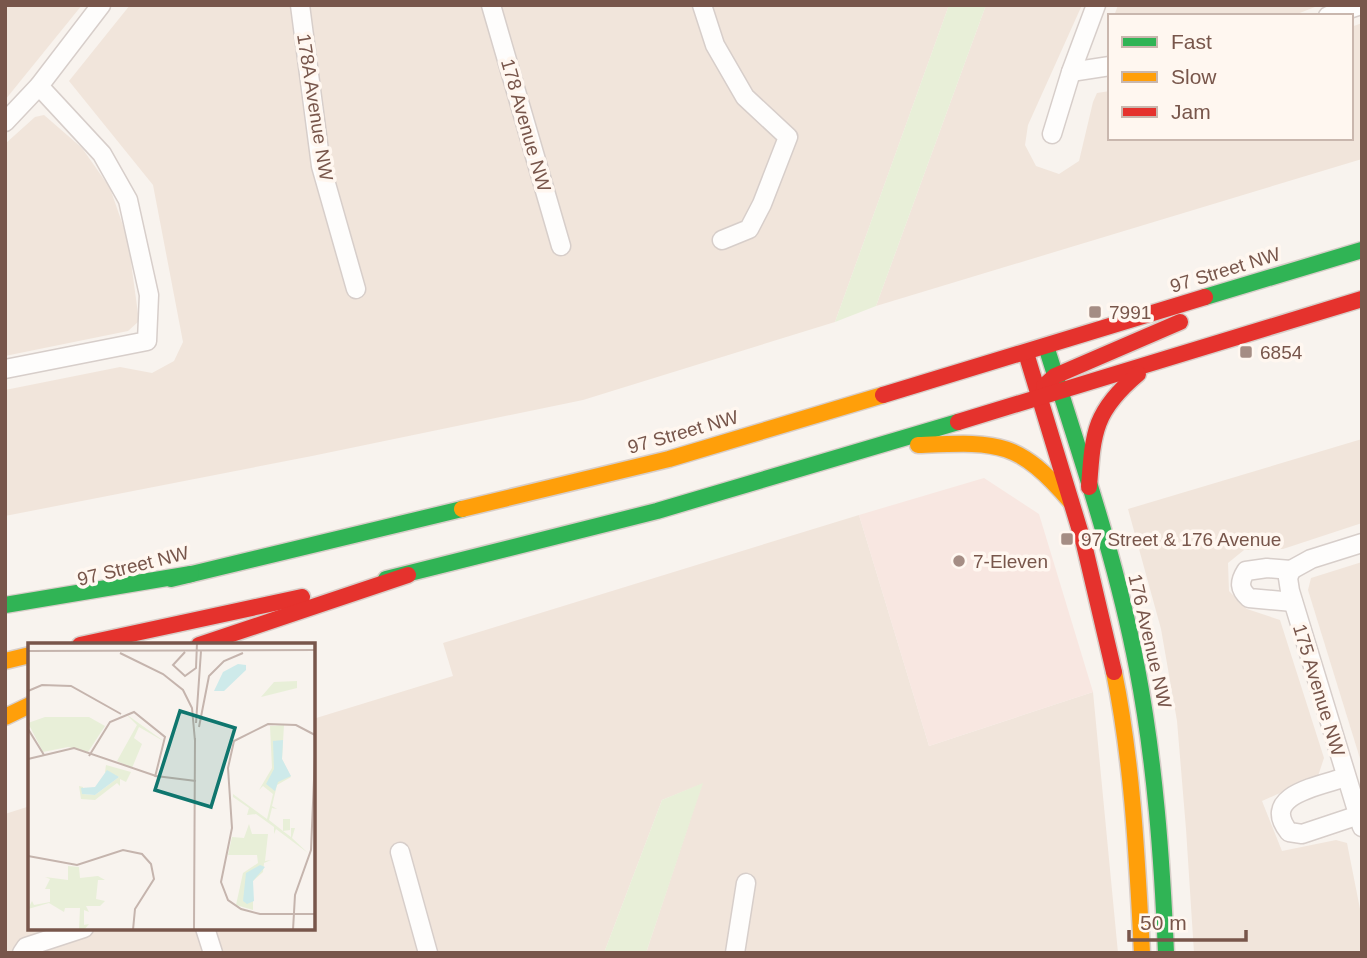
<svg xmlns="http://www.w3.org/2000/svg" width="1367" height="958" viewBox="0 0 1367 958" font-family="Helvetica,sans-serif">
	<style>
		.residential { fill: #f1e5db }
		.commercial { fill: #f8e7e1 }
		.green { fill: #e8efd8 }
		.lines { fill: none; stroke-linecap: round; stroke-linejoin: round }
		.street-casing { stroke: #d7ceca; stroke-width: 21 }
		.fast-casing { stroke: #d8cec9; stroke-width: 19 }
		.slow-casing { stroke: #d8cec9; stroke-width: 19 }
		.jam-casing { stroke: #d8cec9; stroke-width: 19 }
		.street { stroke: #fefdfc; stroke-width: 18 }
		.fast { stroke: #30b455; stroke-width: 16 }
		.slow { stroke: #ff9f0a; stroke-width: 16 }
		.jam { stroke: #e5322d; stroke-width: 16 }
		.poi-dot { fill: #a58d84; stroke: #fff7f0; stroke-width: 2.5 }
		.labels { text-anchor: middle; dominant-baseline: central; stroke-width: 7; stroke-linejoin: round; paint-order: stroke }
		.street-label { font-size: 19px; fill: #78564b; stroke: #fff7f0 }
		.poi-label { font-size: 19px; fill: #78564b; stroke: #fff7f0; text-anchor: start }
		.inset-road { fill: none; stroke: #c5b4ad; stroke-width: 2 }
		.view { fill: #0f766e; fill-opacity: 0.15; stroke: #0f766e; stroke-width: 3.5 }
		.inset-edge { fill: none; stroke: #78564b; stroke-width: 3.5 }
	</style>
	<rect width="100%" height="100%" fill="#f8f3ee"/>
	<g class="residential">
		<polygon points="5,5 82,5 5,100"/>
		<polygon points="130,5 949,5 835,322 583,400 312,456 5,516 5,390 120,367 152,373 174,361 183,342 153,185 69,81"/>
		<polygon points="986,5 1082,5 1028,125 1025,145 1036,166 1059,174 1079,161 1093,102 1097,93 1110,91 1110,138 1351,138 1351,27 1362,23 1362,159 876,306"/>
		<polygon points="1118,5 1320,5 1292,16 1114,16"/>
		<polygon points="44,115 82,148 110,188 128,240 139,321 128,331 5,356 5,144 35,117"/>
		<polygon points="1362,439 1362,523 1283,549 1244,550 1228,563 1229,591 1247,609 1280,620 1324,758 1318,776 1262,801 1282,851 1336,840 1347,843 1362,919 1362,953 1194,953 1186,829 1177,721 1161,629 1128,509"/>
		<polygon points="859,515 929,746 1093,692 1118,953 646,953 702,784 662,800 604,953 5,953 5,814 30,806 30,928 313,928 313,719 453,676 443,643"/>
		<polygon points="1362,562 1362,765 1308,590 1311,578"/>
	</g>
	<polygon class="commercial" points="984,478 1039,514 1093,692 929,746 859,515"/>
	<g class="green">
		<polygon points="949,5 986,5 876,306 835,322"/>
		<polygon points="703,783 646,953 604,953 662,800"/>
	</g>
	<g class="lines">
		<defs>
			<g id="street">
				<polyline points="300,5 321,166 356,289"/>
				<polyline points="491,5 561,246"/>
				<polyline points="702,5 715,45 745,97 788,137 762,204 749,229 722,240"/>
				<polyline points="1328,16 1361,5"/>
				<polyline points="1071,72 1110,66"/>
				<polyline points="5,122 39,86 101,5"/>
				<polyline points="1052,134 1071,72 1096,5"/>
				<polyline points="5,369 147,341 149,295 128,200 102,154 39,86"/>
				<polyline points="1291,570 1288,578 1290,591 1362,827"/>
				<path d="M1291 570 1267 568 1246 571C1239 582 1239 589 1249 598L1293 602"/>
				<polyline points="1291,570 1311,559 1362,543"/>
				<path d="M1346 777C1320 786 1259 795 1289 832L1302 834 1359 815"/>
				<polyline points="400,852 428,953"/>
				<polyline points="205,928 213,953"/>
				<polyline points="22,953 26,947 84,928"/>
				<polyline points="735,953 746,883"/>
			</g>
			<g id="fast">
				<polyline points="1205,297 1362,250"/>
				<path d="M1046 346C1079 452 1116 558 1137 668 1155 762 1162 858 1166 953"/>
				<polyline points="171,579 462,509"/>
				<polyline points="386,579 657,511 958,422"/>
				<polyline points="5,605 191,574"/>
			</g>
			<g id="slow">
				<path d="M918 445C998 442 1017 439 1071 502"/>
				<polyline points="462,509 669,459 883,395"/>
				<polyline points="5,661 30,655"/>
				<path d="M1114 672C1133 765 1137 859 1142 953"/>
				<polyline points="5,717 30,705"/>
			</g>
			<g id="jam">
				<polyline points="1026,353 1084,544 1114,672"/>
				<polyline points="1044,386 1055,376 1180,322"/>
				<polyline points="883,395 1205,297"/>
				<polyline points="958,422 1362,299"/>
				<path d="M1089 487C1093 432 1094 411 1138 374"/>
				<polyline points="80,645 302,597"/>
				<polyline points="199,645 408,575"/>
			</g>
		</defs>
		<use href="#street" class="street-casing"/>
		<use href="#fast" class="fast-casing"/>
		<use href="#slow" class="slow-casing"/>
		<use href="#jam" class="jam-casing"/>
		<use href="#street" class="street"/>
		<use href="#fast" class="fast"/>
		<use href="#slow" class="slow"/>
		<use href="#jam" class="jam"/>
	</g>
	<g class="poi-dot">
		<rect x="1088" y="305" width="14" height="14" rx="3.5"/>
		<rect x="1239" y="345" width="14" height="14" rx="3.5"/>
		<rect x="1060" y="532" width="14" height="14" rx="3.5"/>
		<circle cx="959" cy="561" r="7"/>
	</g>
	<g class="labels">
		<g class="street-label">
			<text transform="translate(315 107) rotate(81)">178A Avenue NW</text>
			<text transform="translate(526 125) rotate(74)">178 Avenue NW</text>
			<text transform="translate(1225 270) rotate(-17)">97 Street NW</text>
			<text transform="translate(683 432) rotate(-16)">97 Street NW</text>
			<text transform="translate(133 566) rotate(-14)">97 Street NW</text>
			<text transform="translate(1150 641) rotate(77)">176 Avenue NW</text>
			<text transform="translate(1319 690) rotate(73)">175 Avenue NW</text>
		</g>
		<g class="poi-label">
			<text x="1109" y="312">7991</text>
			<text x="1260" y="352">6854</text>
			<text x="1081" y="539">97 Street &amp; 176 Avenue</text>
			<text x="973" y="561">7-Eleven</text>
		</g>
	</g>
	<g transform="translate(28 643)">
		<rect width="287" height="287" fill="#f8f3ee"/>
		<path d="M269 38V45L233 54 246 39ZM98 71 137 99 111 84 106 95 114 101 104 125 89 118 109 82ZM17 74H61L77 83 60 109 40 104 15 109 0 80ZM256 82 254 116 263 134 249 142 244 163 249 166 244 165 241 177 255 188V176H262V187L255 188 263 194V185H267L264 195 280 210 248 186 246 191V184L228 171 219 172 221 165 205 154V151L239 176 245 151 235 143 231 147 244 125 242 83ZM78 122 103 129 98 139 92 136V143L89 140 67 157 53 156 51 143 55 144V151L67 152 91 134 77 129ZM221 181 224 191H240L237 218 243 217 236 220 235 229 225 238V267L208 262 215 230 230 220 229 212H200L204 194 216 195ZM40 223 51 224 52 235 70 233 77 237H70L68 256 77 258 72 263H58L61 269 56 267V282L61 281 56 287H51L52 265H37L36 269 21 260 0 266 4 258 6 262 22 259V246H17L22 236 17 234 40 237Z" fill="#e8efd8"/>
		<path d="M210 21 218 22V27L196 48H186L195 29ZM255 97 254 116 263 133 250 139 247 148 238 141 246 126 245 98ZM79 127 91 134 67 152 54 151 53 145 67 144ZM232 222 237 224 225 238 226 258 219 261 215 258 218 230Z" fill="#ceeaea"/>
		<path class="inset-road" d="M0 8 287 7M157 9 145 22 157 33 168 25 169 0M92 10 135 31 155 47 164 65 167 98M0 48 14 42 43 43 93 71M168 80 173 8M171 84 181 33 196 18 215 10M0 86 16 112M287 92 268 82 240 81 206 98 200 125 204 185 193 239 200 257 213 266 232 271H287M61 113 82 79 106 69 137 94 127 134M0 116 46 105 128 133 168 138M0 213 49 222 95 207 114 211 123 221 126 236 107 266 105 287M166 287 167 95M265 287 267 252 283 207 287 113"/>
		<path class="view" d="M152 68 207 85 183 164 127 147Z"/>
		<rect width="287" height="287" class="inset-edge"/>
	</g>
	<rect width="1367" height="958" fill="none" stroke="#78564b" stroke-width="14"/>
	<rect x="1108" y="14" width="245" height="126" fill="#fff7f0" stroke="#c9b7ae" stroke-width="2"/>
	<rect x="1122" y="37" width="35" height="10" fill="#30b455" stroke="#c9b7ae" stroke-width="2"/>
	<text x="1171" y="49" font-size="21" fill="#78564b">Fast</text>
	<rect x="1122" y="72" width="35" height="10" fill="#ff9f0a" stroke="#c9b7ae" stroke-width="2"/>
	<text x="1171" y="84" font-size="21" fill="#78564b">Slow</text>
	<rect x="1122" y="107" width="35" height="10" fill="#e5322d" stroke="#c9b7ae" stroke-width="2"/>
	<text x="1171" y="119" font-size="21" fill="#78564b">Jam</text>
	<path d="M1129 930v10h117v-10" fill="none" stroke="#78564b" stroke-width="3.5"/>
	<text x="1140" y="930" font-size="21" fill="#78564b" stroke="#fff7f0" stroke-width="5" paint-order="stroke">50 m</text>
</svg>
